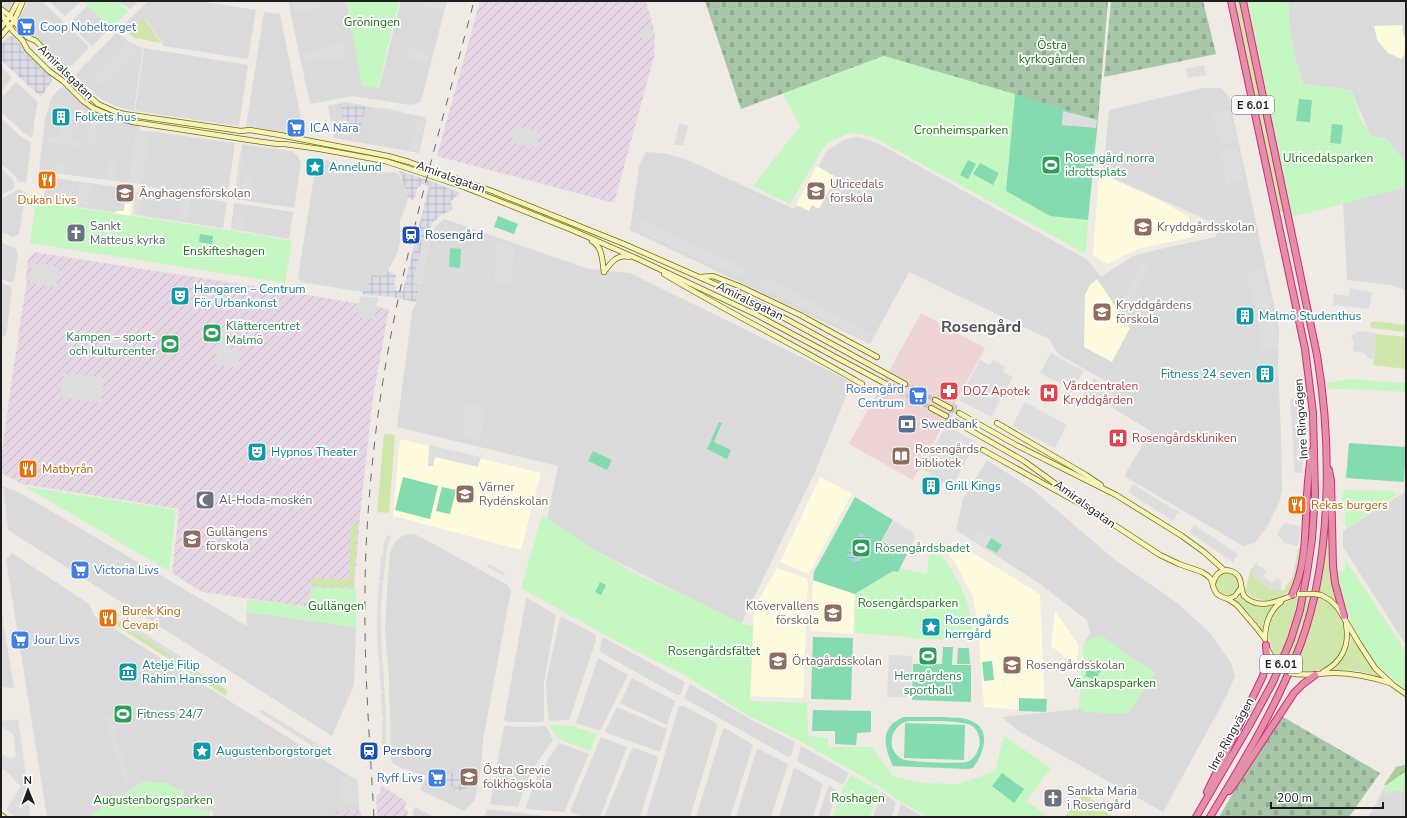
<svg xmlns="http://www.w3.org/2000/svg" width="1407" height="818" viewBox="0 0 1407 818" font-family="'Nunito Sans',sans-serif">
	<style>
		.residential { fill: #dcdbdb }
		.commercial { fill: #efd4d6 }
		.industrial { fill: url(#industrial-furrows) }
		.education { fill: #fefade }
		.grass { fill: #d0e7ac }
		.forest { fill: url(#forest-firs) }
		.cemetery { fill: url(#cemetery-stones) }
		.park { fill: #c5f7c3 }
		.pitch { fill: #85dbb0; fill-rule: evenodd }
		.parking { fill: #dedede }
		.plaza { fill: url(#plaza-grid) }
		.water { fill: url(#water-rules) }
		.lines { fill: none; stroke-linecap: round; stroke-linejoin: round }
		.secondary-tunnel { stroke: #c5c1bc; stroke-width: 4.5; stroke-dasharray: 4.5 2; stroke-linecap: butt }
		.secondary-casing { stroke: #717009; stroke-width: 6 }
		.motorway-casing { stroke: #d32b78; stroke-width: 8 }
		.secondary { stroke: #f7f3ba; stroke-width: 4.5 }
		.motorway { stroke: #e38fa8; stroke-width: 6 }
		.rail { stroke: #6c6c6c; stroke-width: 1; stroke-dasharray: 8 8; stroke-linecap: butt }
		.secondary-bridge-casing { stroke: #717009; stroke-width: 6; stroke-linecap: butt }
		.secondary-bridge { stroke: #f7f3ba; stroke-width: 4.5 }
		.labels { text-anchor: middle; dominant-baseline: central; stroke-width: 3.5; stroke-linejoin: round; paint-order: stroke }
		.shield { fill: #fff; stroke: #626262; stroke-width: 1 }
		.shield-label { font-size: 11px; font-weight: bold; fill: #1e1e1e }
		.park-label { font-size: 12px; fill: #137810; stroke: #fff }
		.shop-label { font-size: 12px; fill: #366cbe; stroke: #fff; text-anchor: start }
		.street-label { font-size: 12px; fill: #1e1e1e; stroke: #fff }
		.culture-label { font-size: 12px; fill: #0d838f; stroke: #fff; text-anchor: start }
		.leisure-label { font-size: 12px; fill: #27864d; stroke: #fff; text-anchor: start }
		.education-label { font-size: 12px; fill: #785e54; stroke: #fff; text-anchor: start }
		.food-label { font-size: 12px; fill: #c56008; stroke: #fff; text-anchor: start }
		.worship-label { font-size: 12px; fill: #5b616d; stroke: #fff; text-anchor: start }
		.transit-label { font-size: 12px; fill: #164399; stroke: #fff; text-anchor: start }
		.health-label { font-size: 12px; fill: #be3a42; stroke: #fff; text-anchor: start }
		.service-label { font-size: 12px; fill: #4e5e75; stroke: #fff; text-anchor: start }
		.district-label { font-size: 16px; font-weight: bold; fill: #515151; stroke: #fff }
	</style>
	<defs>
		<pattern id="industrial-furrows" width="10" height="10" patternUnits="userSpaceOnUse"><rect width="10" height="10" fill="#e7d7e6"/><path d="M-1 1l2-2M0 10L10 0M9 11l2-2" fill="none" stroke="#c6b8c5"/></pattern>
		<pattern id="forest-firs" width="22" height="20" patternUnits="userSpaceOnUse"><rect width="22" height="20" fill="#afcc9b"/><path d="M5 1l3.5 6h-7zM16 11l3.5 6h-7z" fill="#96af85"/></pattern>
		<pattern id="cemetery-stones" width="16" height="16" patternUnits="userSpaceOnUse"><rect width="16" height="16" fill="#a7c7a8"/><path d="M2 7V4a2 2 0 0 1 4 0v3zM10 15v-3a2 2 0 0 1 4 0v3z" fill="#8faa90"/></pattern>
		<pattern id="plaza-grid" width="8" height="8" patternUnits="userSpaceOnUse"><rect width="8" height="8" fill="#d9dae4"/><path d="M0 4h8M4 0v8" fill="none" stroke="#babbc3"/></pattern>
		<pattern id="water-rules" width="6" height="5" patternUnits="userSpaceOnUse"><rect width="6" height="5" fill="#a7d5db"/><path d="M0 2.5h6" fill="none" stroke="#8fb6bc"/></pattern>
	</defs>
	<rect width="100%" height="100%" fill="#efeae4"/>
	<g class="residential">
		<polygon points="1,1 16,1 11,11 4,9 1,6"/>
		<polygon points="28,1 42,1 88,46 87,50 68,69 64,69 30,35 21,24 20,16"/>
		<polygon points="49,1 82,1 65,16"/>
		<polygon points="106,1 139,1 130,9 120,3 108,2"/>
		<polygon points="148,1 199,1 256,10 248,59 164,46 145,18 128,33 122,27"/>
		<polygon points="288,1 346,1 363,85 379,88 401,1 447,1 421,101 418,103 411,105 352,96 310,104"/>
		<polygon points="1278,1 1406,1 1406,164 1386,138 1371,136 1351,90 1303,84 1293,50 1288,17 1289,4"/>
		<polygon points="88,5 110,28 92,46 69,24"/>
		<polygon points="264,12 280,14 303,128 297,134 246,127"/>
		<polygon points="117,32 131,43 143,48 134,111 113,105 101,99 75,75"/>
		<polygon points="144,48 248,65 239,126 135,111"/>
		<polygon points="1,67 12,78 1,91"/>
		<polygon points="16,82 38,102 35,117 32,138 23,132 1,112 1,99"/>
		<polygon points="63,87 68,88 92,109 99,113 117,120 140,124 131,183 39,171 45,119 51,99 59,89"/>
		<polygon points="1203,88 1221,88 1229,97 1279,329 1278,365 1281,434 1282,491 1279,503 1268,525 1255,543 1243,546 1124,476 1151,431 1106,404 1116,387 1058,354 1049,339 909,272 870,344 630,230 639,166 646,152 668,154 690,161 794,209 828,150 846,139 857,137 870,140 892,151 1088,260 1101,277 1133,256 1160,249 1216,237 1214,223 1103,174 1109,110"/>
		<polygon points="345,102 425,117 426,121 419,153 334,138 328,106"/>
		<polygon points="1,118 21,137 31,143 26,183 17,181 16,176 1,164"/>
		<polygon points="148,131 235,143 227,198 140,186"/>
		<polygon points="242,144 291,151 297,155 301,163 294,208 235,199"/>
		<polygon points="321,158 333,163 376,172 398,173 408,197 406,206 400,220 400,242 396,256 388,271 386,270 380,276 373,274 363,292 301,282 298,277 316,164 316,161"/>
		<polygon points="1,168 13,180 15,184 13,189 1,195"/>
		<polygon points="47,177 131,189 127,214 43,202"/>
		<polygon points="1406,187 1406,290 1390,285 1347,280 1343,203"/>
		<polygon points="19,189 26,193 19,234 13,237 1,232 1,199"/>
		<polygon points="139,190 227,202 223,228 136,215"/>
		<polygon points="234,203 293,212 289,239 231,229"/>
		<polygon points="444,219 589,269 630,273 852,382 815,472 741,624 594,550 547,519 558,466 397,427 412,311 416,304 433,229 435,230 435,227"/>
		<polygon points="1,242 15,248 18,253 14,282 9,282 1,279"/>
		<polygon points="1,283 10,286 12,289 6,335 1,338"/>
		<polygon points="987,460 1032,489 1115,560 1176,602 1210,633 1231,663 1235,676 1226,697 1163,812 1017,730 1002,717 1079,709 1084,644 1090,633 1087,620 1040,584 956,530 963,499"/>
		<polygon points="3,486 20,493 247,626 246,612 356,627 354,685 332,736 8,530"/>
		<polygon points="1406,491 1406,645 1343,547 1343,531"/>
		<polygon points="410,534 417,535 508,585 511,590 483,740 481,769 475,800 464,811 420,790 427,776 401,768 393,763 391,760 389,679 385,632 387,591 390,551 395,542 402,536"/>
		<polygon points="12,553 89,604 95,617 358,781 359,811 335,811 335,817 213,817 213,811 182,807 184,791 145,781 87,817 47,817 6,560"/>
		<polygon points="527,598 556,615 544,683 544,719 543,722 508,722 504,720 526,599"/>
		<polygon points="1,609 14,688 1,687"/>
		<polygon points="562,617 595,634 596,640 569,720 549,721 547,703 546,681 560,618"/>
		<polygon points="603,637 685,682 680,695 677,695 600,652 601,642"/>
		<polygon points="598,658 628,675 600,731 576,723"/>
		<polygon points="632,678 675,701 667,725 620,703"/>
		<polygon points="690,684 750,719 795,742 791,756 788,757 684,698"/>
		<polygon points="679,706 684,706 716,723 717,727 690,817 646,817"/>
		<polygon points="617,707 667,729 660,752 605,732"/>
		<polygon points="504,726 521,727 546,726 553,740 534,767 526,784 518,807 490,804"/>
		<polygon points="725,728 753,745 730,817 696,817 723,729"/>
		<polygon points="601,737 627,747 600,817 582,817 571,812 571,809"/>
		<polygon points="559,743 589,754 564,812 527,809 526,806 538,775"/>
		<polygon points="801,746 849,773 843,785 797,761"/>
		<polygon points="634,748 657,756 658,759 640,817 604,817 631,751"/>
		<polygon points="757,748 788,764 771,817 736,817"/>
		<polygon points="794,767 823,784 813,817 779,817"/>
		<polygon points="1406,775 1406,817 1368,817 1387,783"/>
		<polygon points="829,785 837,791 829,817 818,817"/>
		<polygon points="881,792 896,802 892,817 873,817"/>
		<polygon points="901,804 924,817 897,817"/>
		<polygon points="415,807 434,817 414,817 412,813"/>
		<polygon points="487,809 553,817 484,817"/>
	</g>
	<polygon class="commercial" points="921,313 985,348 913,480 849,444"/>
	<g class="industrial">
		<polygon points="480,1 646,1 653,26 655,36 654,57 614,203 437,156"/>
		<polygon points="34,252 285,291 389,309 373,397 361,505 354,589 310,607 202,592 172,573 179,509 22,484 1,473 1,459 14,363 19,338 18,336 27,281 26,279 28,259"/>
		<polygon points="382,786 407,802 404,808 408,811 407,817 377,817 376,795 379,794"/>
		<polygon points="335,811 361,811 362,817 335,817"/>
	</g>
	<g class="education">
		<polygon points="1402,25 1403,34 1406,38 1406,45 1404,56 1401,59 1388,53 1381,45 1377,39 1374,26"/>
		<polygon points="817,166 836,177 819,209 812,205 809,211 796,205"/>
		<polygon points="1099,173 1157,199 1189,217 1193,237 1138,249 1107,264 1093,255"/>
		<polygon points="125,203 132,204 130,219 115,217 116,211 124,211"/>
		<polygon points="1097,279 1130,328 1112,362 1084,347 1085,295 1090,285"/>
		<polygon points="400,439 541,473 521,550 393,516"/>
		<polygon points="820,477 852,494 809,574 780,562"/>
		<polygon points="953,541 1040,594 1045,712 984,707 978,623 973,596 955,563 946,551"/>
		<polygon points="777,568 806,578 808,582 803,698 750,696 754,608"/>
		<polygon points="813,580 855,594 853,634 811,631"/>
		<polygon points="1055,611 1079,645 1076,666 1051,646"/>
	</g>
	<g class="grass">
		<polygon points="1234,1 1240,1 1284,211 1279,212"/>
		<polygon points="144,18 161,43 135,38 128,33"/>
		<polygon points="1374,321 1406,325 1406,332 1372,328 1370,325 1371,322"/>
		<polygon points="1376,334 1406,337 1406,369 1373,365"/>
		<polygon points="384,434 395,435 389,513 377,512"/>
		<polygon points="1330,481 1337,602 1329,595 1319,591 1327,536"/>
		<polygon points="351,523 357,525 353,588 312,585 311,578 349,580"/>
		<path d="M1298 548H1301C1297 571 1298 598 1268 600 1260 600 1251 598 1245 592L1250 571 1257 562H1258L1252 571C1263 583 1266 591 1284 590L1293 576Z"/>
		<circle cx="1227" cy="584" r="11"/>
		<path d="M1241 596C1250 603 1261 606 1273 606L1264 620 1262 630 1250 614 1235 601Z"/>
		<circle cx="1307" cy="634" r="38"/>
		<polygon points="116,620 227,690 226,696 114,624"/>
		<path d="M1352 637 1372 668 1385 679 1360 671 1332 670C1343 660 1349 652 1352 637Z"/>
		<polygon points="1084,792 1112,817 1064,817"/>
	</g>
	<polygon class="forest" points="1404,765 1406,765 1406,774 1388,784 1384,785 1396,767"/>
	<g class="cemetery">
		<polygon points="705,1 1108,1 1098,120 884,56 741,109"/>
		<polygon points="1111,1 1203,1 1216,54 1104,77"/>
		<polygon points="1283,717 1380,773 1349,817 1219,817 1249,766"/>
	</g>
	<g class="park">
		<polygon points="84,1 105,1 107,3 120,3 128,11 111,28"/>
		<polygon points="347,1 399,1 378,88 362,86"/>
		<path d="M1247 1H1278L1289 4C1287 32 1295 58 1303 84L1351 90 1361 120 1371 136 1386 138 1406 164V187L1292 217Z"/>
		<polygon points="884,56 1015,94 1006,191 1050,216 1088,220 1086,254 873,137 860,134 850,133 831,141 823,148 790,204 753,186 800,126 783,94"/>
		<polygon points="36,202 228,230 292,241 285,283 30,243"/>
		<polygon points="1349,379 1406,383 1406,392 1350,389 1330,389 1326,383"/>
		<polygon points="24,486 176,510 169,571"/>
		<polygon points="1342,490 1393,491 1397,495 1347,528 1345,525 1345,512 1342,507"/>
		<polygon points="542,515 594,550 642,577 693,599 741,623 753,626 750,701 807,703 808,736 828,738 828,747 873,747 877,755 893,776 923,783 959,784 995,771 1004,736 1051,768 1026,801 1049,817 928,817 899,801 882,788 800,741 749,716 684,675 616,641 521,588"/>
		<path d="M935 547C950 566 968 594 971 619 972 626 972 633 973 640L914 639 908 637 854 633 856 594 893 571 898 572 901 568 927 574 929 557Z"/>
		<path d="M1345 559 1406 652V689C1397 682 1388 675 1380 667 1355 642 1343 605 1337 571H1345Z"/>
		<polygon points="311,587 356,589 356,627 246,612 247,599 310,607"/>
		<polygon points="1100,635 1120,648 1119,650 1155,672 1128,714 1085,712 1081,710 1079,707 1084,643 1086,641"/>
		<polygon points="552,725 571,726 597,734 590,751 559,739 550,727"/>
		<polygon points="1403,773 1406,774 1406,792 1393,791 1387,794 1384,790 1388,784"/>
		<polygon points="851,775 879,790 870,817 833,817 842,790"/>
		<polygon points="145,781 165,783 184,792 182,807 210,811 209,817 87,817"/>
	</g>
	<g class="pitch">
		<polygon points="1015,94 1098,120 1088,220 1050,216 1006,191"/>
		<polygon points="1299,99 1312,100 1310,122 1296,121"/>
		<polygon points="1332,124 1343,125 1341,144 1330,143"/>
		<polygon points="968,160 976,164 968,179 960,175"/>
		<polygon points="980,163 999,173 993,185 973,174"/>
		<polygon points="498,216 518,224 514,234 494,227"/>
		<polygon points="200,234 213,236 212,244 199,242"/>
		<polygon points="450,248 461,249 460,268 449,267"/>
		<polygon points="719,422 722,423 714,442 731,450 727,459 707,449"/>
		<polygon points="1349,443 1406,447 1404,482 1346,478"/>
		<polygon points="593,451 612,460 607,470 588,461"/>
		<polygon points="403,477 438,486 430,519 395,510"/>
		<polygon points="442,487 456,490 450,514 436,511"/>
		<polygon points="855,497 893,520 881,541 907,554 898,572 893,571 855,594 813,580 814,572"/>
		<polygon points="991,538 1002,545 997,553 986,547"/>
		<polygon points="600,582 606,585 601,595 595,592"/>
		<polygon points="813,637 853,638 851,700 811,699"/>
		<polygon points="943,647 953,647 952,665 971,665 971,702 912,700 913,664 942,664"/>
		<polygon points="958,648 969,648 970,664 957,664"/>
		<polygon points="1090,660 1103,665 1100,673 1087,668"/>
		<polygon points="992,661 994,680 984,681 982,662"/>
		<polygon points="1087,669 1099,673 1097,680 1085,676"/>
		<polygon points="1019,698 1047,699 1046,712 1019,711"/>
		<polygon points="813,710 871,711 871,732 857,733 856,745 835,744 835,731 812,731"/>
		<path d="M904 717C918 717 931 717 944 717 951 718 959 717 966 719 993 726 985 752 973 768L968 769 893 766C883 746 880 726 904 717ZM910 721C923 721 960 720 971 725 980 731 982 743 977 752 975 757 971 761 966 762 959 764 908 762 902 759 884 749 891 723 910 721Z"/>
		<polygon points="905,723 965,725 964,760 904,758"/>
		<polygon points="1002,773 1024,789 1014,803 992,786"/>
	</g>
	<g class="parking">
		<polygon points="301,1 332,1 318,4 318,8 294,12 292,3"/>
		<polygon points="421,1 439,1 445,3 443,11 420,4"/>
		<polygon points="651,27 653,37 643,38 642,28"/>
		<polygon points="128,42 137,51 99,87 91,79"/>
		<polygon points="343,42 346,57 327,61 326,58 304,62 302,53 323,49 323,46"/>
		<polygon points="410,48 429,53 426,63 407,58"/>
		<polygon points="1204,65 1206,75 1188,78 1186,69"/>
		<polygon points="379,107 404,112 403,115 379,110"/>
		<polygon points="1228,109 1237,141 1221,146 1212,114"/>
		<polygon points="1063,111 1097,120 1096,128 1062,125"/>
		<polygon points="92,113 98,116 94,148 91,147 90,144 87,144"/>
		<polygon points="418,119 425,121 417,152 410,150"/>
		<polygon points="679,123 688,126 683,145 674,145"/>
		<polygon points="61,124 70,126 70,128 73,130 71,139 83,145 83,147 48,142 50,136 58,137"/>
		<polygon points="516,126 541,132 536,148 511,142"/>
		<polygon points="136,130 150,132 142,184 128,182"/>
		<polygon points="1239,148 1244,181 1226,184 1221,151"/>
		<polygon points="240,154 244,154 238,194 235,193"/>
		<polygon points="108,159 117,160 115,180 105,179"/>
		<polygon points="57,162 65,163 64,173 55,171"/>
		<polygon points="243,177 254,178 251,197 240,196"/>
		<polygon points="79,183 91,185 88,205 77,203"/>
		<polygon points="136,192 143,193 139,215 133,214"/>
		<polygon points="181,198 191,200 188,220 179,219"/>
		<polygon points="237,216 245,217 244,229 235,228"/>
		<polygon points="639,219 747,269 742,278 634,229"/>
		<polygon points="426,228 433,229 420,285 413,283"/>
		<polygon points="497,241 514,248 512,283 494,282"/>
		<polygon points="1142,262 1149,266 1131,302 1123,298"/>
		<polygon points="32,264 43,266 43,264 54,266 54,270 59,270 56,287 29,283"/>
		<polygon points="1262,269 1272,305 1257,309 1246,273"/>
		<polygon points="764,277 871,333 867,341 760,286"/>
		<polygon points="1350,288 1372,292 1369,309 1333,305 1334,294 1349,296"/>
		<polygon points="360,296 378,298 374,319 357,317"/>
		<polygon points="1274,312 1278,348 1262,350 1258,313"/>
		<polygon points="1358,331 1376,333 1373,359 1367,358 1367,355 1365,355 1365,353 1353,351 1354,342 1351,336"/>
		<polygon points="220,334 232,336 230,349 241,351 238,368 215,364"/>
		<polygon points="112,337 125,339 123,350 110,348"/>
		<polygon points="1051,353 1083,371 1073,390 1040,373"/>
		<polygon points="980,360 990,365 993,360 1005,367 1003,372 1013,377 991,417 959,400"/>
		<polygon points="64,373 104,378 101,403 59,397"/>
		<polygon points="1094,378 1113,390 1102,408 1083,396"/>
		<polygon points="1290,399 1298,399 1298,402 1302,402 1305,438 1302,473 1294,473 1293,439"/>
		<polygon points="1025,402 1067,425 1055,448 1012,426"/>
		<polygon points="465,404 483,405 481,439 463,438"/>
		<polygon points="946,426 976,442 952,487 943,482 940,487 927,480 930,474 922,469"/>
		<polygon points="429,445 481,457 478,467 435,457 433,466 428,466"/>
		<polygon points="1133,484 1175,510 1181,513 1177,514 1173,521 1128,492"/>
		<polygon points="894,521 912,532 915,537 908,554 882,540"/>
		<polygon points="1284,523 1301,526 1298,546 1285,543 1277,534"/>
		<polygon points="1194,525 1238,554 1233,562 1189,532"/>
		<polygon points="977,529 991,538 985,547 971,538"/>
		<polygon points="388,535 391,537 387,548 381,602 381,634 386,715 386,746 382,746 382,719 385,719 385,717 382,717 381,692 384,692 384,691 381,691 379,665 382,664 379,663 377,637 377,610 380,610 380,609 377,609 379,582 382,583 382,581 379,581 381,557 384,557 384,556 382,556 384,542"/>
		<polygon points="489,564 505,573 504,576 487,567"/>
		<polygon points="1256,564 1267,571 1263,576 1273,583 1277,578 1281,581 1281,590 1270,589 1254,578 1252,571"/>
		<polygon points="130,624 181,657 182,663 131,630"/>
		<polygon points="889,655 912,656 911,697 887,697"/>
		<polygon points="263,710 329,751 322,752 257,711"/>
		<polygon points="112,716 117,742 131,782 126,784 111,742 106,717"/>
		<polygon points="1,717 2,721 18,719 27,782 30,815 28,817 16,817 6,810 21,786 14,780 10,774 1,768 1,753 11,759 15,757 16,755 13,734 1,726"/>
		<polygon points="340,777 349,777 349,781 358,781 358,803 340,803"/>
		<polygon points="183,797 210,801 208,811 182,807"/>
	</g>
	<g class="plaza">
		<polygon points="11,36 14,37 51,75 52,81 41,97 1,60 1,45 7,38"/>
		<polygon points="340,104 365,107 360,135 346,132"/>
		<polygon points="399,171 434,182 460,193 451,201 452,210 441,215 432,223 430,229 426,228 413,283 420,285 416,302 392,297 362,294 373,274 380,276 386,270 396,275 394,286 396,287 395,290 403,291 429,186 421,184 420,187 418,186 414,200 408,198"/>
		<polygon points="953,403 958,406 947,426 942,424"/>
		<polygon points="193,739 211,749 210,760 206,759 207,756 193,753"/>
		<polygon points="442,771 469,776 466,794 438,780"/>
	</g>
	<polygon class="water" points="860,533 872,539 859,564 846,557"/>
	<g class="lines">
		<g class="secondary-tunnel">
			<polyline points="905,384 935,400"/>
			<polyline points="901,392 931,408"/>
			<polyline points="950,408 959,413"/>
		</g>
		<defs>
			<g id="secondary">
				<polyline points="1,9 10,16 27,37 36,41 57,63 63,72 98,104 116,112 124,114 241,131 250,130 280,135 388,156 409,162 492,191 624,244 724,288 766,308 905,384"/>
				<polyline points="1,14 13,31 23,41 27,49 49,71 63,81 83,101 93,108 109,115 133,122 249,140 277,144 285,144 320,149 385,161 410,169 464,187 572,230 638,259 755,314 901,392"/>
				<polyline points="1,27 10,16 18,1"/>
				<polyline points="1,36 14,21 23,1"/>
				<path d="M592 241C603 247 602 261 604 272"/>
				<path d="M604 272C610 264 617 253 629 257"/>
				<path d="M664 274C729 313 797 346 862 384"/>
				<polyline points="700,277 713,276 739,286 800,315 877,357"/>
				<polyline points="935,400 950,408"/>
				<polyline points="931,408 946,416"/>
				<polyline points="959,413 1016,445 1116,495 1182,536 1204,552 1224,570"/>
				<polyline points="954,421 1024,461 1096,513 1160,555 1179,564 1202,572 1208,576 1211,579 1214,589 1217,594 1222,597 1228,599 1237,605 1255,626 1265,639"/>
				<polyline points="997,423 1086,475 1101,485"/>
				<polyline points="983,450 1084,506"/>
				<path d="M1213 584C1214 578 1216 574 1222 571 1225 570 1228 570 1231 571 1244 575 1239 587 1244 596 1259 611 1277 601 1294 595"/>
				<polyline points="1321,595 1330,600 1338,608 1360,645 1375,668 1393,685 1406,694"/>
				<polyline points="1228,599 1235,596 1241,588"/>
				<path d="M1265 639C1265 624 1269 611 1281 602"/>
				<polyline points="1268,650 1276,663"/>
				<path d="M1323 672C1342 662 1350 645 1346 624"/>
				<path d="M1290 673C1307 677 1318 673 1334 673 1354 673 1371 677 1390 683"/>
				<polyline points="1,815 4,817"/>
			</g>
			<g id="motorway">
				<polyline points="1329,470 1331,481 1333,566 1335,583 1344,616"/>
				<path d="M1292 595C1307 564 1305 528 1307 495 1308 480 1309 466 1312 451"/>
				<polyline points="1229,791 1235,783 1294,693 1303,684 1315,675"/>
				<polyline points="1207,792 1263,676 1267,657 1266,645"/>
				<polyline points="1196,817 1249,726 1273,682 1291,639 1300,610 1307,573 1312,539 1315,494 1313,413 1305,349 1231,1"/>
				<path d="M1210 817C1244 761 1278 704 1301 643 1332 557 1332 444 1317 355L1243 1"/>
			</g>
		</defs>
		<use href="#secondary" class="secondary-casing"/>
		<use href="#motorway" class="motorway-casing"/>
		<use href="#secondary" class="secondary"/>
		<use href="#motorway" class="motorway"/>
		<path class="rail" d="M374 817C370 744 364 670 365 597 365 544 369 491 375 439 392 290 436 146 474 1"/>
		<defs>
			<g id="secondary-bridge">
				<polyline points="1299,594 1314,594 1321,595"/>
				<polyline points="1276,663 1290,673"/>
			</g>
		</defs>
		<use href="#secondary-bridge" class="secondary-bridge-casing"/>
		<use href="#secondary-bridge" class="secondary-bridge"/>
	</g>
	<defs>
		<symbol id="supermarket-square" viewBox="-11 -11 22 22"><rect x="-9" y="-9" width="18" height="18" rx="4" fill="#3f7fe0" stroke="#fff"/><path d="M-6-5.5h2.5l.6 2H6L4.5 2H-2.5L-4.4-4H-6ZM-1.5 3.2a1.3 1.3 0 1 0 .1 0ZM3 3.2a1.3 1.3 0 1 0 .1 0Z" fill="#fff"/></symbol>
		<symbol id="building-square" viewBox="-11 -11 22 22"><rect x="-9" y="-9" width="18" height="18" rx="4" fill="#0f9aa8" stroke="#fff"/><path d="M-4-6H4V6H1V3H-1V6H-4ZM-2.5-4.3h1.7v1.8h-1.7ZM.8-4.3h1.7v1.8H.8ZM-2.5-1h1.7V.8h-1.7ZM.8-1h1.7V.8H.8Z" fill="#fff"/></symbol>
		<symbol id="stadium-square" viewBox="-11 -11 22 22"><rect x="-9" y="-9" width="18" height="18" rx="4" fill="#2e9e5b" stroke="#fff"/><path d="M0-5a6.5 5 0 1 0 0 10a6.5 5 0 1 0 0-10ZM-3.5-1.8h7v3.6h-7Z" fill="#fff"/></symbol>
		<symbol id="sight-square" viewBox="-11 -11 22 22"><rect x="-9" y="-9" width="18" height="18" rx="4" fill="#0f9aa8" stroke="#fff"/><path d="M0-6L1.8-2.2L6-1.7L2.9 1.2L3.7 5.4L0 3.3L-3.7 5.4L-2.9 1.2L-6-1.7L-1.8-2.2Z" fill="#fff"/></symbol>
		<symbol id="restaurant-square" viewBox="-11 -11 22 22"><rect x="-9" y="-9" width="18" height="18" rx="4" fill="#e8710a" stroke="#fff"/><path d="M-5-6h1v4h1v-4h1v4h1v-4h1v5L-1.5 .5V6h-2V.5L-5-1ZM5-6V6H3V1.5H1.5Q1.5-4 5-6Z" fill="#fff"/></symbol>
		<symbol id="school-square" viewBox="-11 -11 22 22"><rect x="-9" y="-9" width="18" height="18" rx="4" fill="#8d6e63" stroke="#fff"/><path d="M0-5L7-2L0 1L-7-2ZM-4 1L0 2.5L4 1V4Q0 6-4 4Z" fill="#fff"/></symbol>
		<symbol id="church-square" viewBox="-11 -11 22 22"><rect x="-9" y="-9" width="18" height="18" rx="4" fill="#6b7280" stroke="#fff"/><path d="M-1.2-6h2.4v3.5h3.3v2.4h-3.3V6h-2.4V-.1h-3.3v-2.4h3.3Z" fill="#fff"/></symbol>
		<symbol id="station-square" viewBox="-11 -11 22 22"><rect x="-9" y="-9" width="18" height="18" rx="4" fill="#1a4fb4" stroke="#fff"/><path d="M-3-6H3Q5-6 5-4V2Q5 4 3 4L4.5 6H3L1.5 4h-3L-3 6H-4.5L-3 4Q-5 4-5 2V-4Q-5-6-3-6ZM-3.5-4v3h7v-3ZM-3.5 1v1.5H-2V1ZM2 1v1.5H3.5V1Z" fill="#fff"/></symbol>
		<symbol id="theatre-square" viewBox="-11 -11 22 22"><rect x="-9" y="-9" width="18" height="18" rx="4" fill="#0f9aa8" stroke="#fff"/><path d="M-5-5.5Q0-4 5-5.5V0Q5 5 0 6Q-5 5-5 0ZM-3.3-2.5H-1v1.5H-3.3ZM1-2.5H3.3v1.5H1ZM-2.8 1Q0 5.5 2.8 1Z" fill="#fff"/></symbol>
		<symbol id="pharmacy-square" viewBox="-11 -11 22 22"><rect x="-9" y="-9" width="18" height="18" rx="4" fill="#e0444e" stroke="#fff"/><path d="M-2-6h4v4h4v4h-4v4h-4v-4h-4v-4h4Z" fill="#fff"/></symbol>
		<symbol id="hospital-square" viewBox="-11 -11 22 22"><rect x="-9" y="-9" width="18" height="18" rx="4" fill="#e0444e" stroke="#fff"/><path d="M-5-5h3v3.5h4V-5h3V5h-3V1.5h-4V5h-3Z" fill="#fff"/></symbol>
		<symbol id="bank-square" viewBox="-11 -11 22 22"><rect x="-9" y="-9" width="18" height="18" rx="4" fill="#5c6f8a" stroke="#fff"/><path d="M-6-4H6V4H-6ZM0-2.3a2.3 2.3 0 1 0 0 4.6a2.3 2.3 0 1 0 0-4.6Z" fill="#fff"/></symbol>
		<symbol id="library-square" viewBox="-11 -11 22 22"><rect x="-9" y="-9" width="18" height="18" rx="4" fill="#8d6e63" stroke="#fff"/><path d="M-6-4Q-3-5.5-.7-3.5V5Q-3 3-6 4ZM6-4Q3-5.5 .7-3.5V5Q3 3 6 4Z" fill="#fff"/></symbol>
		<symbol id="mosque-square" viewBox="-11 -11 22 22"><rect x="-9" y="-9" width="18" height="18" rx="4" fill="#6b7280" stroke="#fff"/><path d="M3.5-4.9A6 6 0 1 0 3.5 4.9A5 5 0 1 1 3.5-4.9Z" fill="#fff"/></symbol>
		<symbol id="museum-square" viewBox="-11 -11 22 22"><rect x="-9" y="-9" width="18" height="18" rx="4" fill="#0f9aa8" stroke="#fff"/><path d="M0-6L6-3V-2H-6V-3ZM-5-1h2V3h-2ZM-1-1h2V3h-2ZM3-1h2V3H3ZM-6 4H6V6H-6Z" fill="#fff"/></symbol>
		<symbol id="university-square" viewBox="-11 -11 22 22"><rect x="-9" y="-9" width="18" height="18" rx="4" fill="#8d6e63" stroke="#fff"/><path d="M0-5L7-2L0 1L-7-2ZM-4 1L0 2.5L4 1V4Q0 6-4 4Z" fill="#fff"/></symbol>
	</defs>
	<g fill-rule="evenodd">
		<use href="#supermarket-square" x="15" y="16" width="22" height="22"/>
		<use href="#building-square" x="50" y="106" width="22" height="22"/>
		<use href="#supermarket-square" x="285" y="117" width="22" height="22"/>
		<use href="#stadium-square" x="1040" y="154" width="22" height="22"/>
		<use href="#sight-square" x="304" y="156" width="22" height="22"/>
		<use href="#restaurant-square" x="36" y="169" width="22" height="22"/>
		<use href="#school-square" x="805" y="180" width="22" height="22"/>
		<use href="#school-square" x="114" y="182" width="22" height="22"/>
		<use href="#school-square" x="1132" y="216" width="22" height="22"/>
		<use href="#church-square" x="65" y="222" width="22" height="22"/>
		<use href="#station-square" x="400" y="224" width="22" height="22"/>
		<use href="#theatre-square" x="169" y="285" width="22" height="22"/>
		<use href="#school-square" x="1091" y="301" width="22" height="22"/>
		<use href="#building-square" x="1234" y="305" width="22" height="22"/>
		<use href="#stadium-square" x="201" y="322" width="22" height="22"/>
		<use href="#stadium-square" x="159" y="333" width="22" height="22"/>
		<use href="#building-square" x="1254" y="363" width="22" height="22"/>
		<use href="#pharmacy-square" x="938" y="380" width="22" height="22"/>
		<use href="#hospital-square" x="1038" y="382" width="22" height="22"/>
		<use href="#supermarket-square" x="907" y="385" width="22" height="22"/>
		<use href="#bank-square" x="896" y="413" width="22" height="22"/>
		<use href="#hospital-square" x="1107" y="427" width="22" height="22"/>
		<use href="#theatre-square" x="246" y="441" width="22" height="22"/>
		<use href="#library-square" x="890" y="445" width="22" height="22"/>
		<use href="#restaurant-square" x="17" y="458" width="22" height="22"/>
		<use href="#building-square" x="920" y="475" width="22" height="22"/>
		<use href="#school-square" x="454" y="483" width="22" height="22"/>
		<use href="#mosque-square" x="194" y="489" width="22" height="22"/>
		<use href="#restaurant-square" x="1286" y="494" width="22" height="22"/>
		<use href="#school-square" x="181" y="528" width="22" height="22"/>
		<use href="#stadium-square" x="850" y="537" width="22" height="22"/>
		<use href="#supermarket-square" x="69" y="559" width="22" height="22"/>
		<use href="#school-square" x="822" y="602" width="22" height="22"/>
		<use href="#restaurant-square" x="97" y="607" width="22" height="22"/>
		<use href="#sight-square" x="920" y="616" width="22" height="22"/>
		<use href="#supermarket-square" x="9" y="629" width="22" height="22"/>
		<use href="#stadium-square" x="917" y="645" width="22" height="22"/>
		<use href="#school-square" x="767" y="650" width="22" height="22"/>
		<use href="#school-square" x="1001" y="654" width="22" height="22"/>
		<use href="#museum-square" x="117" y="661" width="22" height="22"/>
		<use href="#stadium-square" x="112" y="703" width="22" height="22"/>
		<use href="#sight-square" x="191" y="740" width="22" height="22"/>
		<use href="#station-square" x="358" y="740" width="22" height="22"/>
		<use href="#university-square" x="458" y="766" width="22" height="22"/>
		<use href="#supermarket-square" x="426" y="767" width="22" height="22"/>
		<use href="#church-square" x="1042" y="787" width="22" height="22"/>
	</g>
	<g class="labels">
		<g class="shield">
			<rect x="1232" y="96" width="42" height="18" rx="3"/>
			<rect x="1260" y="655" width="42" height="18" rx="3"/>
		</g>
		<g class="shield-label">
			<text x="1253" y="105">E 6.01</text>
			<text x="1281" y="664">E 6.01</text>
		</g>
		<g class="park-label">
			<text x="372" y="22">Gröningen</text>
			<text x="1052" y="45">Östra<tspan x="1052" dy="14">kyrkogården</tspan></text>
			<text x="961" y="130">Cronheimsparken</text>
			<text x="1328" y="158">Ulricedalsparken</text>
			<text x="224" y="251">Enskifteshagen</text>
			<text x="908" y="603">Rosengårdsparken</text>
			<text x="336" y="606">Gullängen</text>
			<text x="714" y="651">Rosengårdsfältet</text>
			<text x="1112" y="683">Vänskapsparken</text>
			<text x="858" y="798">Roshagen</text>
			<text x="153" y="800">Augustenborgsparken</text>
		</g>
		<g class="shop-label">
			<text x="40" y="27">Coop Nobeltorget</text>
			<text x="310" y="128">ICA Nära</text>
			<text x="904" y="389" text-anchor="end">Rosengård<tspan x="904" dy="14">Centrum</tspan></text>
			<text x="94" y="570">Victoria Livs</text>
			<text x="34" y="640">Jour Livs</text>
			<text x="423" y="778" text-anchor="end">Ryff Livs</text>
		</g>
		<g class="street-label">
			<text transform="translate(66 72) rotate(45)">Amiralsgatan</text>
			<text transform="translate(451 177) rotate(20)">Amiralsgatan</text>
			<text transform="translate(750 301) rotate(26)">Amiralsgatan</text>
			<text transform="translate(1301 419) rotate(-94)">Inre Ringvägen</text>
			<text transform="translate(1085 504) rotate(36)">Amiralsgatan</text>
			<text transform="translate(1231 734) rotate(-61)">Inre Ringvägen</text>
		</g>
		<g class="culture-label">
			<text x="75" y="117">Folkets hus</text>
			<text x="329" y="167">Annelund</text>
			<text x="194" y="289">Hangaren – Centrum<tspan x="194" dy="14">För Urbankonst</tspan></text>
			<text x="1259" y="316">Malmö Studenthus</text>
			<text x="1251" y="374" text-anchor="end">Fitness 24 seven</text>
			<text x="271" y="452">Hypnos Theater</text>
			<text x="945" y="486">Grill Kings</text>
			<text x="945" y="620">Rosengårds<tspan x="945" dy="14">herrgård</tspan></text>
			<text x="142" y="665">Ateljé Filip<tspan x="142" dy="14">Rahim Hansson</tspan></text>
			<text x="216" y="751">Augustenborgstorget</text>
		</g>
		<g class="leisure-label">
			<text x="1065" y="158">Rosengård norra<tspan x="1065" dy="14">idrottsplats</tspan></text>
			<text x="226" y="326">Klättercentret<tspan x="226" dy="14">Malmö</tspan></text>
			<text x="156" y="337" text-anchor="end">Kampen – sport-<tspan x="156" dy="14">och kulturcenter</tspan></text>
			<text x="875" y="548">Rosengårdsbadet</text>
			<text x="928" y="676" text-anchor="middle">Herrgårdens<tspan x="928" dy="14">sporthall</tspan></text>
			<text x="137" y="714">Fitness 24/7</text>
		</g>
		<g class="education-label">
			<text x="830" y="184">Ulricedals<tspan x="830" dy="14">förskola</tspan></text>
			<text x="139" y="193">Änghagensförskolan</text>
			<text x="1157" y="227">Kryddgårdsskolan</text>
			<text x="1116" y="305">Kryddgårdens<tspan x="1116" dy="14">förskola</tspan></text>
			<text x="915" y="449">Rosengårds<tspan x="915" dy="14">bibliotek</tspan></text>
			<text x="479" y="487">Värner<tspan x="479" dy="14">Rydénskolan</tspan></text>
			<text x="206" y="532">Gullängens<tspan x="206" dy="14">förskola</tspan></text>
			<text x="819" y="606" text-anchor="end">Klövervallens<tspan x="819" dy="14">förskola</tspan></text>
			<text x="792" y="661">Örtagårdsskolan</text>
			<text x="1026" y="665">Rosengårdsskolan</text>
			<text x="483" y="770">Östra Grevie<tspan x="483" dy="14">folkhögskola</tspan></text>
		</g>
		<g class="food-label">
			<text x="47" y="200" text-anchor="middle">Dukan Livs</text>
			<text x="42" y="469">Matbyrån</text>
			<text x="1311" y="505">Rekas burgers</text>
			<text x="122" y="611">Burek King<tspan x="122" dy="14">Ćevapi</tspan></text>
		</g>
		<g class="worship-label">
			<text x="90" y="226">Sankt<tspan x="90" dy="14">Matteus kyrka</tspan></text>
			<text x="219" y="500">Al-Hoda-moskén</text>
			<text x="1067" y="791">Sankta Maria<tspan x="1067" dy="14">i Rosengård</tspan></text>
		</g>
		<g class="transit-label">
			<text x="425" y="235">Rosengård</text>
			<text x="383" y="751">Persborg</text>
		</g>
		<g class="health-label">
			<text x="1063" y="386">Vårdcentralen<tspan x="1063" dy="14">Kryddgården</tspan></text>
			<text x="963" y="391">DOZ Apotek</text>
			<text x="1132" y="438">Rosengårdskliniken</text>
		</g>
		<g class="service-label">
			<text x="921" y="424">Swedbank</text>
		</g>
		<g class="district-label">
			<text x="981" y="327">Rosengård</text>
		</g>
	</g>
	<rect width="1407" height="818" fill="none" stroke="#1e1e1e" stroke-width="4"/>
	<g transform="translate(28 790) rotate(359)" stroke="#ffffff" stroke-width="3" paint-order="stroke">
	<path d="M0-3L7 15L0 10L-7 15Z" fill="#1e1e1e"/>
	<text y="-6" font-size="11" font-weight="bold" text-anchor="middle" fill="#1e1e1e">N</text>
	</g>
	<path d="M1271 802v6h112v-6" fill="none" stroke="#1e1e1e" stroke-width="2"/>
	<text x="1277" y="802" font-size="12" fill="#1e1e1e" stroke="#ffffff" stroke-width="3" paint-order="stroke">200 m</text>
</svg>
